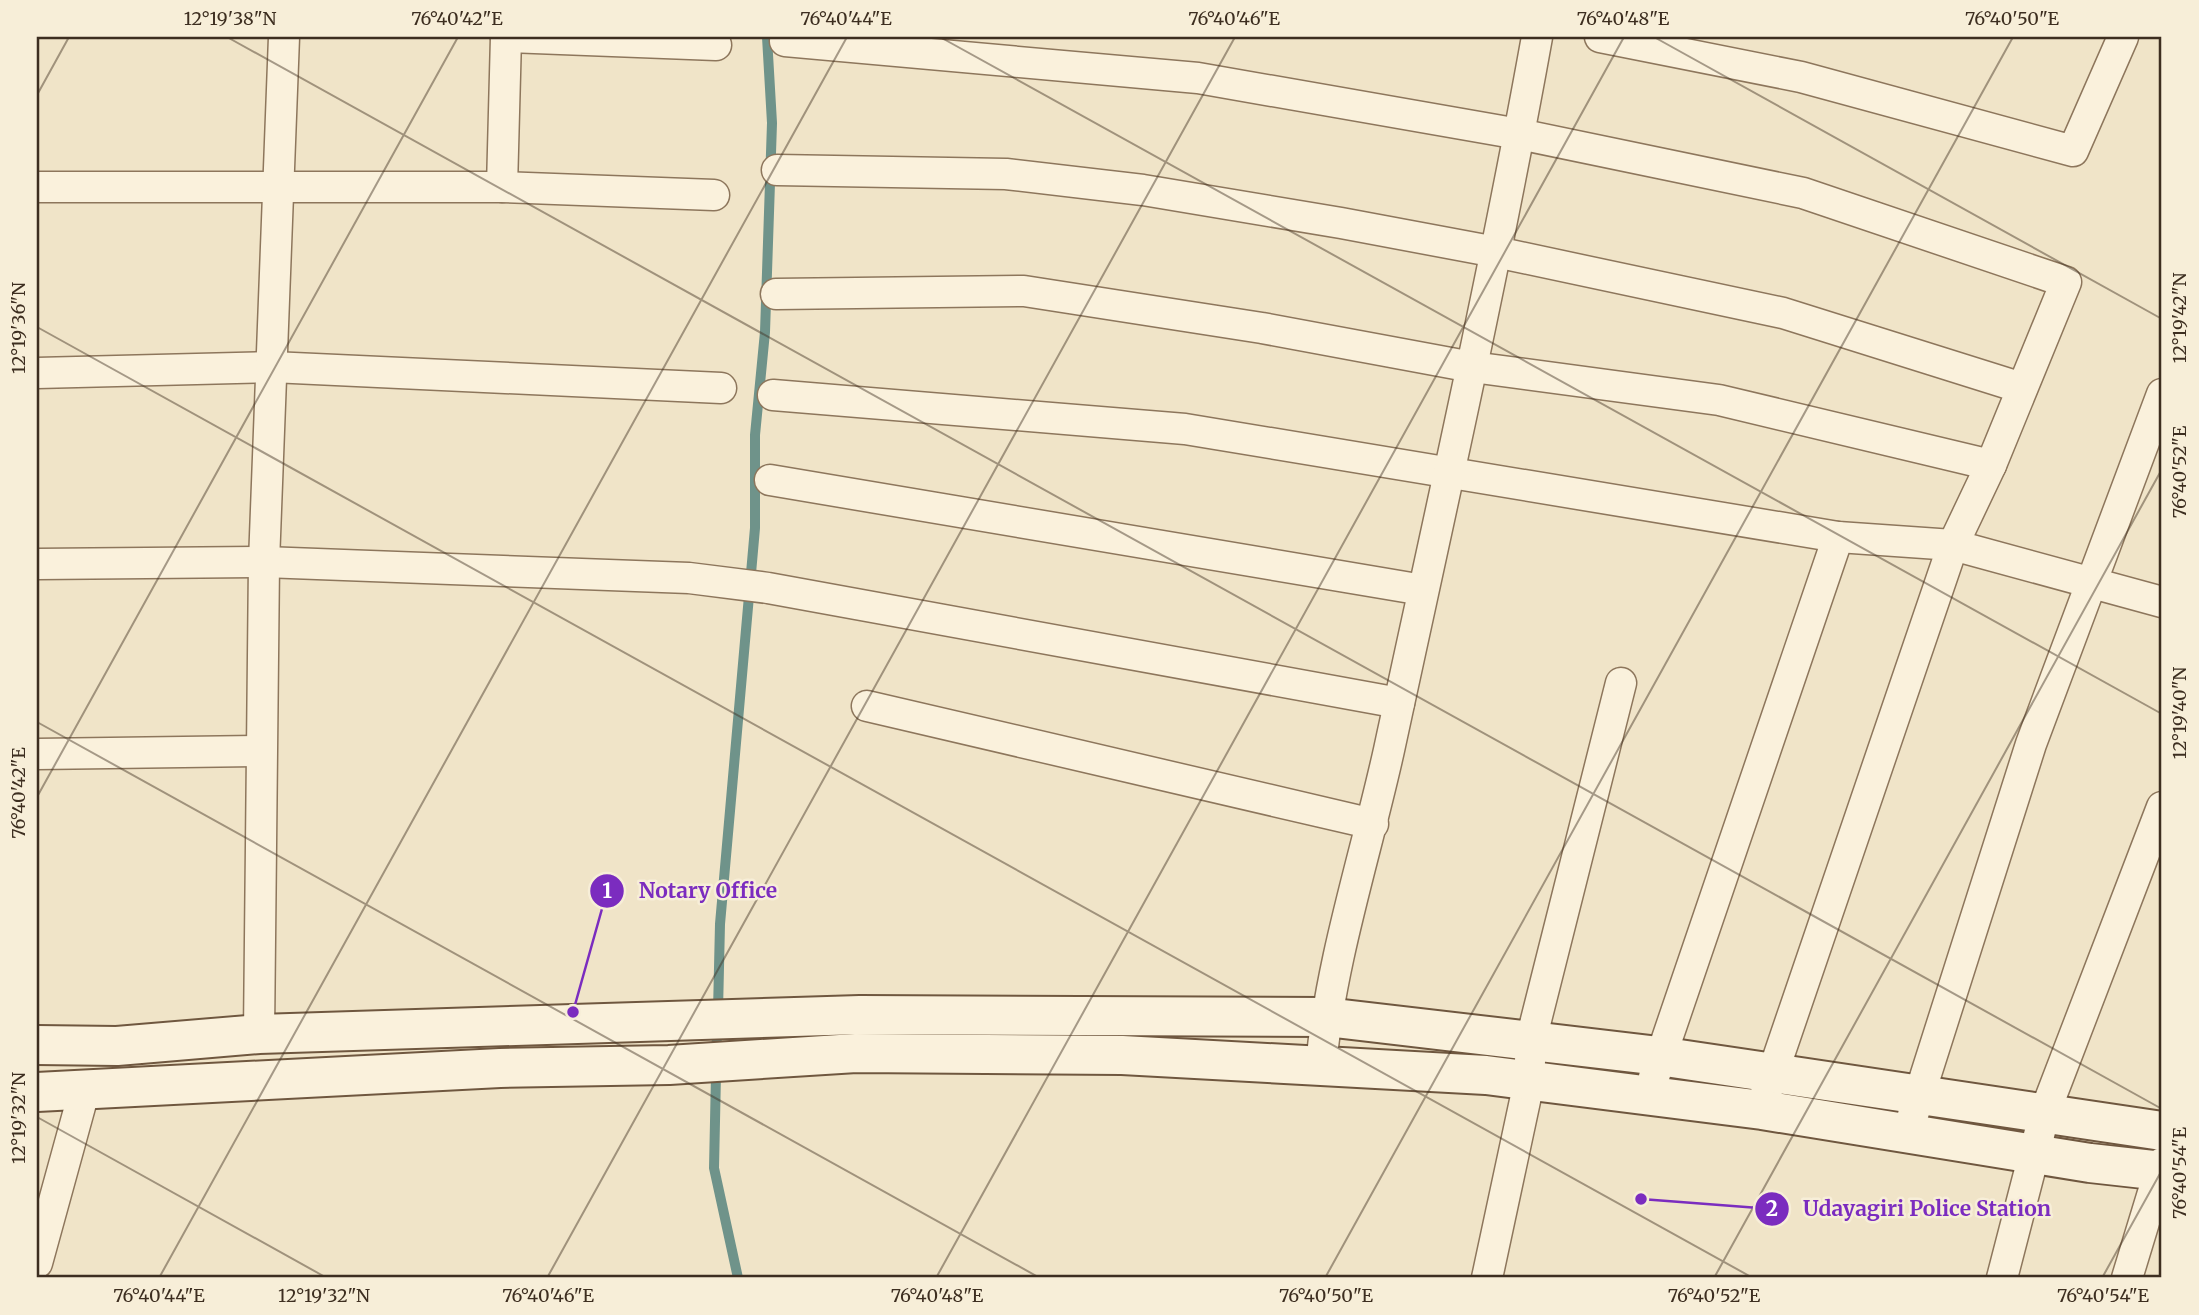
<svg xmlns="http://www.w3.org/2000/svg" width="2199" height="1315" viewBox="0 0 2199 1315" font-family="Merriweather,serif">
	<style>
		.lines { fill: none; stroke-linecap: round; stroke-linejoin: round }
		.stream { stroke: #6f938a; stroke-width: 10 }
		.street-casing { stroke: #8d765c; stroke-width: 33 }
		.secondary-casing { stroke: #6f573f; stroke-width: 42 }
		.street { stroke: #faf1dc; stroke-width: 30 }
		.secondary { stroke: #faf1dc; stroke-width: 38 }
		.ticks { fill: none; stroke: #3d2e20; stroke-width: 2; stroke-opacity: 0.45 }
		.leader { fill: none; stroke: #7b2cbf; stroke-width: 2.5 }
		.callout-dot { fill: #7b2cbf; stroke: #f7eed8; stroke-width: 2.5 }
		.mark-label { font-size: 21px; text-anchor: middle; font-weight: bold; fill: #fff }
		.callout-label { font-size: 21px; text-anchor: middle; font-weight: bold; fill: #7b2cbf; stroke: #f7eed8; stroke-width: 5; stroke-linejoin: round; paint-order: stroke }
		.neatline { fill: none; stroke: #3d2e20; stroke-width: 2.5 }
		.ticks-label { font-size: 18px; text-anchor: middle; fill: #3d2e20 }
	</style>
	<rect width="100%" height="100%" fill="#f0e4c8"/>
	<g class="lines">
		<g class="stream">
			<polyline points="718,1011 720,924 755,528 755,435 765,332 772,123 767,37"/>
			<polyline points="717,1028 714,1168 738,1278"/>
		</g>
		<defs>
			<g id="street">
				<polyline points="506,37 716,45"/>
				<polyline points="1600,37 1801,77 2073,151 2123,37"/>
				<polyline points="785,41 1198,78 1519,134 1803,193 2066,282 1991,465 1953,545 1766,1093"/>
				<polyline points="777,170 1006,174 1143,190 1341,223 1496,252 1783,313 2022,388"/>
				<polyline points="37,187 502,187 714,195"/>
				<polyline points="502,187 506,37"/>
				<polyline points="776,294 1024,291 1262,328 1472,367 1719,400 1991,465"/>
				<polyline points="37,373 272,367 721,388"/>
				<polyline points="773,395 1185,429 1838,537 1953,545 2162,602"/>
				<polyline points="770,480 1423,590"/>
				<polyline points="37,564 264,562 689,578 768,588 1399,703"/>
				<polyline points="867,706 1373,824"/>
				<polyline points="37,754 260,751"/>
				<polyline points="259,1034 264,562 284,37"/>
				<path d="M1321 1065C1331 959 1366 854 1389 750 1440 513 1494 276 1537 37"/>
				<polyline points="1654,1077 1838,537"/>
				<polyline points="1913,1115 2031,744 2162,394"/>
				<polyline points="37,1263 84,1092"/>
				<polyline points="1487,1278 1529,1082 1531,1040 1621,683"/>
				<polyline points="2002,1278 2045,1112 2162,807"/>
				<polyline points="2127,1278 2162,1163"/>
			</g>
			<g id="secondary">
				<polyline points="37,1045 117,1046 259,1034 860,1015 1326,1017 1659,1056 2162,1131"/>
				<polyline points="37,1092 500,1068 669,1065 856,1053 1122,1055 1486,1075 1762,1110 2090,1163 2162,1171"/>
			</g>
		</defs>
		<use href="#street" class="street-casing"/>
		<use href="#secondary" class="secondary-casing"/>
		<use href="#street" class="street"/>
		<use href="#secondary" class="secondary"/>
	</g>
	<path class="ticks" d="M227 37 2162 1109M940 37 2162 714M1654 37 2162 319M37 95 69 37M37 327 1753 1278M37 722 1040 1278M37 797 458 37M37 1117 327 1278M159 1278 847 37M547 1278 1235 37M936 1278 1624 37M1325 1278 2013 37M1714 1278 2162 469M2102 1278 2162 1170"/>
	<path class="leader" d="M573 1012L607 891M1641 1199L1772 1209"/>
	<g class="callout-dot">
		<circle cx="573" cy="1012" r="7"/>
		<circle cx="1641" cy="1199" r="7"/>
		<circle cx="607" cy="891" r="18"/>
		<circle cx="1772" cy="1209" r="18"/>
	</g>
	<g class="mark-label">
		<text x="607" y="898">1</text>
		<text x="1772" y="1216">2</text>
	</g>
	<g class="callout-label">
		<text x="708" y="898">Notary Office</text>
		<text x="1927" y="1216">Udayagiri Police Station</text>
	</g>
	<rect width="2199" height="1315" fill="none" stroke="#f7eed8" stroke-width="77"/>
	<rect x="38" y="38" width="2122" height="1238" class="neatline"/>
	<g class="ticks-label">
		<text x="230" y="25">12°19'38"N</text>
		<text x="457" y="25">76°40'42"E</text>
		<text x="846" y="25">76°40'44"E</text>
		<text x="1234" y="25">76°40'46"E</text>
		<text x="1623" y="25">76°40'48"E</text>
		<text x="2012" y="25">76°40'50"E</text>
		<text transform="translate(2180 318) rotate(-90)" y="6">12°19'42"N</text>
		<text transform="translate(19 328) rotate(-90)" y="6">12°19'36"N</text>
		<text transform="translate(2180 472) rotate(-90)" y="6">76°40'52"E</text>
		<text transform="translate(2180 713) rotate(-90)" y="6">12°19'40"N</text>
		<text transform="translate(19 793) rotate(-90)" y="6">76°40'42"E</text>
		<text transform="translate(19 1118) rotate(-90)" y="6">12°19'32"N</text>
		<text transform="translate(2180 1173) rotate(-90)" y="6">76°40'54"E</text>
		<text x="159" y="1302">76°40'44"E</text>
		<text x="324" y="1302">12°19'32"N</text>
		<text x="548" y="1302">76°40'46"E</text>
		<text x="937" y="1302">76°40'48"E</text>
		<text x="1326" y="1302">76°40'50"E</text>
		<text x="1714" y="1302">76°40'52"E</text>
		<text x="2103" y="1302">76°40'54"E</text>
	</g>
</svg>
